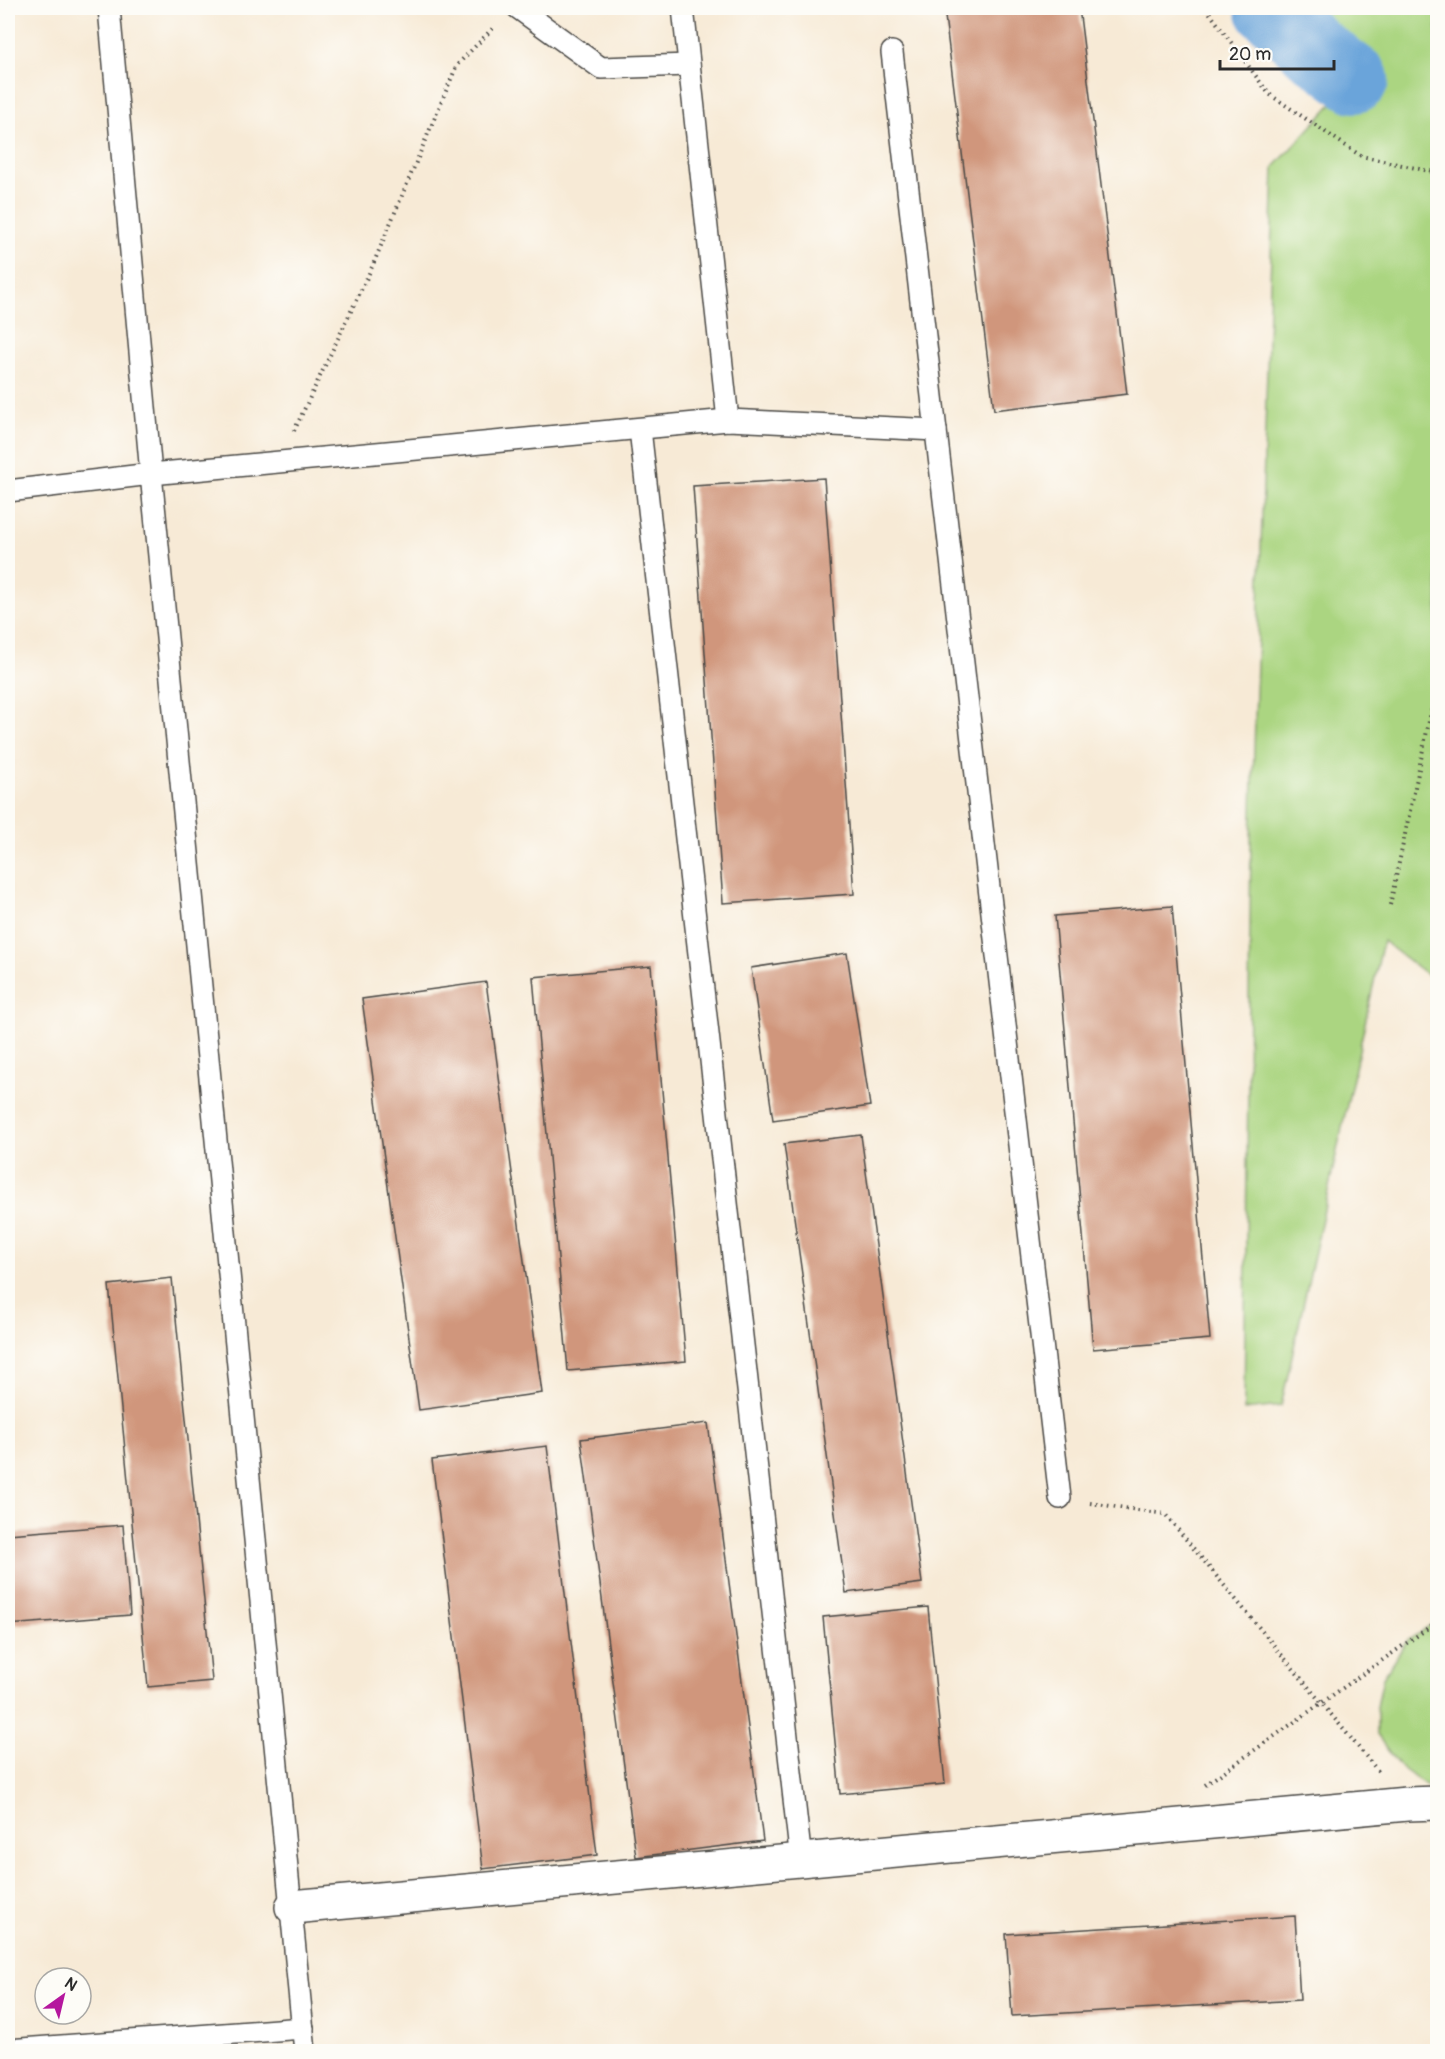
<svg xmlns="http://www.w3.org/2000/svg" width="1445" height="2059" viewBox="0 0 1445 2059" font-family="Pangolin,sans-serif">
	<style>
		.green { fill: #abd581; stroke: #6b8056; stroke-width: 1.5 }
		.lines { fill: none; stroke-linecap: round; stroke-linejoin: round }
		.river { stroke: #6aa4da; stroke-width: 68 }
		.building { fill: #d0967c }
		.lane-casing { stroke: #4a4845; stroke-width: 24 }
		.street-casing { stroke: #4a4845; stroke-width: 36 }
		.path { stroke: #4a4845; stroke-width: 4; stroke-dasharray: 1.5 4.5; stroke-linecap: butt }
		.lane { stroke: #fff; stroke-width: 21 }
		.street { stroke: #fff; stroke-width: 33 }
	</style>
	<rect width="100%" height="100%" fill="#fdfcf7"/>
	<filter id="ink" filterUnits="userSpaceOnUse"><feTurbulence type="fractalNoise" baseFrequency=".0167" numOctaves="2"/><feDisplacementMap in="SourceGraphic" scale="12" xChannelSelector="R" yChannelSelector="G"/><feConvolveMatrix kernelMatrix="1 2 1 2 8 2 1 2 1" color-interpolation-filters="sRGB"/></filter>
	<filter id="wash" filterUnits="userSpaceOnUse"><feTurbulence type="fractalNoise" baseFrequency=".008" numOctaves="4" result="noise"/><feDisplacementMap in="SourceGraphic" scale="24" xChannelSelector="R" yChannelSelector="G"/><feGaussianBlur stdDeviation="1.35" result="paint"/><feColorMatrix in="noise" values="0 0 0 0 0 0 0 0 0 0 0 0 0 0 0 0 0 1.4 0 .05"/><feComposite in="paint" operator="in"/></filter>
	<g filter="url(#wash)">
		<rect width="100%" height="100%" fill="#f7ead6"/>
		<g class="green">
			<polygon points="1269,8 1437,8 1438,983 1383,941 1281,1406 1244,1410 1251,838 1274,167 1355,79 1313,48"/>
			<polygon points="1437,1621 1437,1787 1427,1786 1399,1766 1377,1735 1377,1707 1383,1677 1407,1641"/>
		</g>
		<g class="lines">
			<polyline class="river" points="1269,8 1313,48 1355,79"/>
		</g>
		<g id="blocks">
			<g class="building">
				<polygon points="944,8 1079,8 1127,394 994,410"/>
				<polygon points="824,478 854,894 723,903 693,486"/>
				<polygon points="1172,906 1210,1339 1093,1349 1055,916"/>
				<polygon points="847,953 870,1106 773,1120 751,968"/>
				<polygon points="651,966 686,1361 568,1371 533,977"/>
				<polygon points="486,982 542,1393 419,1410 362,999"/>
				<polygon points="861,1135 922,1583 846,1593 784,1144"/>
				<polygon points="172,1278 212,1681 148,1687 109,1285"/>
				<polygon points="708,1423 763,1841 636,1857 581,1439"/>
				<polygon points="547,1446 597,1855 483,1869 432,1460"/>
				<polygon points="123,1525 130,1615 8,1625 8,1534"/>
				<polygon points="928,1607 945,1784 840,1794 823,1617"/>
				<polygon points="1295,1916 1300,2000 1012,2016 1006,1934"/>
			</g>
		</g>
	</g>
	<g filter="url(#ink)">
		<use href="#blocks" fill-opacity="0" stroke="#4a4845" stroke-width="1.5"/>
		<g class="lines">
			<defs>
				<g id="lane">
					<polyline points="109,8 151,474 305,2052"/>
					<polyline points="518,8 601,68 689,65"/>
					<polyline points="683,8 728,420"/>
					<polyline points="892,52 1060,1498"/>
					<polyline points="640,429 801,1861"/>
					<polyline points="8,491 151,474 728,420 936,430"/>
					<polyline points="8,2050 303,2028"/>
				</g>
				<polyline id="street" points="292,1907 1407,1804 1438,1803"/>
			</defs>
			<use href="#lane" class="lane-casing"/>
			<use href="#street" class="street-casing"/>
			<g class="path">
				<polyline points="1206,8 1269,94 1361,156 1438,173"/>
				<polyline points="294,431 372,267 457,65 494,27"/>
				<polyline points="1390,905 1438,679"/>
				<polyline points="1090,1503 1165,1514 1378,1771"/>
				<polyline points="1205,1785 1438,1621"/>
			</g>
			<use href="#lane" class="lane"/>
			<use href="#street" class="street"/>
		</g>
	</g>
	<rect width="1445" height="2059" fill="none" stroke="#fdfcf7" stroke-width="30"/>
	<g transform="translate(63 1996) rotate(34)"><circle r="28" fill="#fdfcf7" stroke="#a9a8a5" stroke-width="1.5"/>
	<path d="M0-4.5L10 22L0 15L-10 22Z" fill="#b5179e"/>
	<text y="-9" font-size="16" font-weight="bold" text-anchor="middle" fill="#2b2b2b">N</text>
	</g>
	<path d="M1220 60v9h114v-9" fill="none" stroke="#2b2b2b" stroke-width="3"/>
	<text x="1229" y="60" font-size="18" fill="#2b2b2b" stroke="#fdfcf7" stroke-width="4.5" paint-order="stroke">20 m</text>
</svg>
